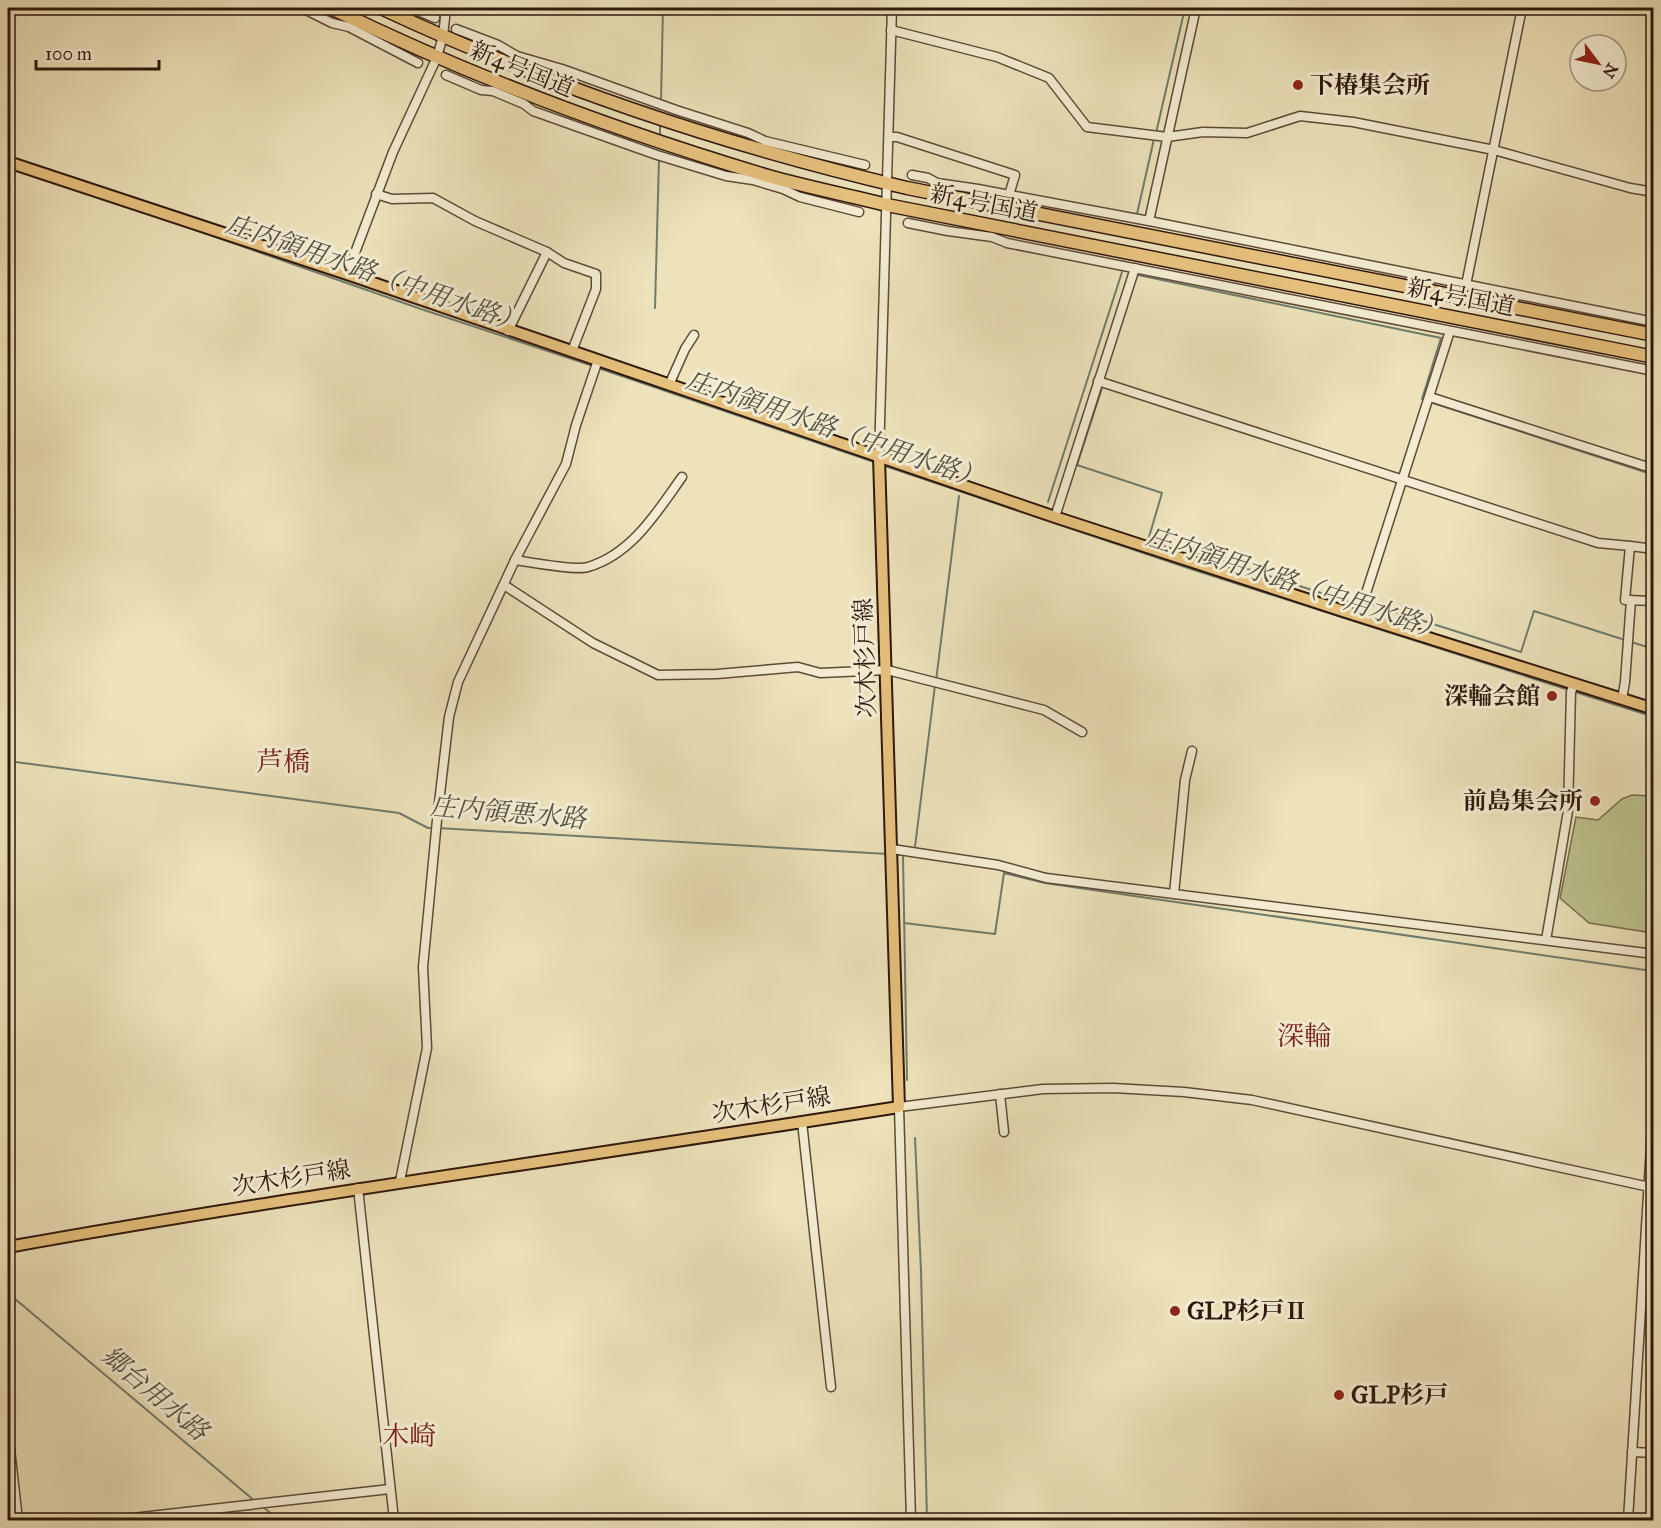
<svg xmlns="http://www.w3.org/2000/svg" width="1661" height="1528" viewBox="0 0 1661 1528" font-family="'IM FELL Great Primer','Noto Serif JP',serif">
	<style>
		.green { fill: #bcc28d; stroke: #766d4d; stroke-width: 1.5 }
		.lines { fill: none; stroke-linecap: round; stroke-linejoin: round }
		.stream { stroke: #6f7c6c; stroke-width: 2 }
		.minor-casing { stroke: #5e4a38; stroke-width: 11 }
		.major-casing { stroke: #2f180d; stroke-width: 14 }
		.highway-casing { stroke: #2f180d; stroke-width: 15 }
		.minor { stroke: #f3ecd2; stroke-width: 8 }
		.major { stroke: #e6c17d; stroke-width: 10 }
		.highway { stroke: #e6c17d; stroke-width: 12 }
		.poi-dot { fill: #8f2418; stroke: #f3ecd2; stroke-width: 2 }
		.labels { text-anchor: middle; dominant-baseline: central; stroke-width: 6; stroke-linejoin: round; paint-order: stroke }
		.street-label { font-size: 24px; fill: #2f180d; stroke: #f3ecd2 }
		.poi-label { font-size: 24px; font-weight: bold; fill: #2f180d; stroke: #f3ecd2; text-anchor: start }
		.water-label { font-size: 26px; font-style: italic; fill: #545245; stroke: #f3ecd2 }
		.quarter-label { font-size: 27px; fill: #7a1f14; stroke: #f3ecd2 }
	</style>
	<rect width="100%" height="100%" fill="#ede2ba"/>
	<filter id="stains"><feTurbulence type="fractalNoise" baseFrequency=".00333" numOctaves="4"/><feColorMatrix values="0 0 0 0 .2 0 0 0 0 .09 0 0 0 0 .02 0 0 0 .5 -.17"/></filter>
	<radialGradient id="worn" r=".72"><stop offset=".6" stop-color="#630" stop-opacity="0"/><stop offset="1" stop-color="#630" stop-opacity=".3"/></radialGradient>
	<polygon class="green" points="1632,795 1653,796 1653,933 1589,923 1560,898 1576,817 1598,820 1622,799"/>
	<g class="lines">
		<g class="stream">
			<polyline points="661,101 663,8"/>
			<polyline points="1156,133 1185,8"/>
			<polyline points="660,137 660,122"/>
			<polyline points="1137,214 1154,139"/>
			<polyline points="181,225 421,309 593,366"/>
			<polyline points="1138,275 1441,338 1422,399"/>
			<polyline points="655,308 659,158"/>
			<polyline points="598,368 877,463"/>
			<polyline points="1102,388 1077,465 1162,493 1149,537 1355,604 1361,603"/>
			<polyline points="1433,403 1654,475"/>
			<polyline points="882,465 1191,569 1569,690"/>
			<polyline points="1048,502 1122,272"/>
			<polyline points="1367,603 1521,652 1534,611 1625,640"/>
			<polyline points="1631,642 1654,649"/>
			<polyline points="936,681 959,496"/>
			<polyline points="1575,692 1654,717"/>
			<polyline points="8,761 399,813 428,828 433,828"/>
			<polyline points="438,828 888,854"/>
			<polyline points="915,847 935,685"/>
			<polyline points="894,854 903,855 907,1080"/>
			<polyline points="904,923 995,934 1004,873 1045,883 1652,971"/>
			<polyline points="915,1138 921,1271 927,1520"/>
			<polyline points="8,1293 256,1502"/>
			<polyline points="263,1507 279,1520"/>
		</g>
		<defs>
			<g id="minor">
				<polyline points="302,8 332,23 349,27 418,63"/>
				<polyline points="411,8 435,18"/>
				<polyline points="456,29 498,45 517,56 562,69 676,110 748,133 765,141 865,165"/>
				<polyline points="891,30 997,57 1049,78 1087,127 1167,137 1203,132 1247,133 1300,116 1353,122 1494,150 1630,188 1654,192"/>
				<polyline points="446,75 481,90 493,91 524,104 533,111 657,155 726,176 753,180 783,189 800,197 859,212"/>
				<polyline points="889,137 897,137 1015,175 1009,195"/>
				<polyline points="912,175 928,178 937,183 978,189 1149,221 1654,322"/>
				<polyline points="376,194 392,199 433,198 475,221 547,252 564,263 596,274 596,289 572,351"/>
				<polyline points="1149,221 1196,8"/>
				<polyline points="908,223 948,231 992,237 1007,243 1654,371"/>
				<polyline points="347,274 393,152 437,57 443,36 446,8"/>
				<polyline points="1466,285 1522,8"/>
				<polyline points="508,331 547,252"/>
				<polyline points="1098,381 1598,543 1630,546"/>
				<polyline points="669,385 685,349 694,335"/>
				<polyline points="1430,397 1654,469"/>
				<polyline points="879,457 892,8"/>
				<polyline points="1055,517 1135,268"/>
				<polyline points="1654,549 1630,546 1625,600 1654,601"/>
				<path d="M515 560C529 562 577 571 588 567 632 554 657 512 682 477"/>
				<polyline points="504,585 593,643 658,675 717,674 798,667 820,673 887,670 1044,710 1082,732"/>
				<polyline points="1359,615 1450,331"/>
				<polyline points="1622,699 1625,682 1631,600"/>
				<polyline points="892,849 998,865 1046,878 1654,954"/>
				<polyline points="1174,894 1185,780 1192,751"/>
				<polyline points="1546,940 1568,811 1571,692 1574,684"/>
				<polyline points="1000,1094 1004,1132"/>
				<polyline points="802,1122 831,1387"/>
				<polyline points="400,1181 427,1048 423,967 437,820 449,717 458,682 515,560 566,464 576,425 598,360"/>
				<polyline points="358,1188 394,1520"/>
				<polyline points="8,1431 18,1520"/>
				<polyline points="1632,1452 1654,1453"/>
				<polyline points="115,1520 390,1489"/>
				<polyline points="911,1520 899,1107 1043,1089 1113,1088 1184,1092 1252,1100 1654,1188"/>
				<polyline points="1628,1520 1654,1097"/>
			</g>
			<g id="major">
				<polyline points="8,162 347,274 1055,517 1346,612 1654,709"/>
				<path d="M8 1247C186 1215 365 1188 545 1161 663 1144 781 1125 899 1107L879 457"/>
			</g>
			<g id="highway">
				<path d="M331 8C472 77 617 131 768 176 807 187 847 195 887 205L1654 357"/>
				<path d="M381 8C552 88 723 145 907 188L1654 335"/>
			</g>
		</defs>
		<use href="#minor" class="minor-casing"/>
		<use href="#major" class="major-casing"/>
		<use href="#highway" class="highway-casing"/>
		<use href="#minor" class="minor"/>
		<use href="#major" class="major"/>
		<use href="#highway" class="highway"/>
	</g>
	<g class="poi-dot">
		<circle cx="1298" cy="85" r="6"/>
		<circle cx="1552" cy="696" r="6"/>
		<circle cx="1595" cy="801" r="6"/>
		<circle cx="1175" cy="1311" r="6"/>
		<circle cx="1339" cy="1395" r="6"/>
	</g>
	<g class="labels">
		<g class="street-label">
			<text transform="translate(522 69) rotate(22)">新4号国道</text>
			<text transform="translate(984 203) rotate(11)">新4号国道</text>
			<text transform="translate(1461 297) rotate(11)">新4号国道</text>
			<text transform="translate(865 658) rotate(-92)">次木杉戸線</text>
			<text transform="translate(771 1105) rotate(-9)">次木杉戸線</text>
			<text transform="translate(291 1178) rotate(-9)">次木杉戸線</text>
		</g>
		<g class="poi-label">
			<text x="1310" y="85">下椿集会所</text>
			<text x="1540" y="696" text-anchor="end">深輪会館</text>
			<text x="1583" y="801" text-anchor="end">前島集会所</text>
			<text x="1187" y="1311">GLP杉戸Ⅱ</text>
			<text x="1351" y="1395">GLP杉戸</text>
		</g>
		<g class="water-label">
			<text transform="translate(375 273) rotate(19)">庄内領用水路（中用水路）</text>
			<text transform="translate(835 429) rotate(19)">庄内領用水路（中用水路）</text>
			<text transform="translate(1296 583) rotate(18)">庄内領用水路（中用水路）</text>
			<text transform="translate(508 812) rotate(5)">庄内領悪水路</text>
			<text transform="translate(155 1393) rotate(40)">郷台用水路</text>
		</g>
		<g class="quarter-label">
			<text x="283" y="761">芦橋</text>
			<text x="1304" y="1035">深輪</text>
			<text x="409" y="1435">木崎</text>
		</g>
	</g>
	<rect width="1661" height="1528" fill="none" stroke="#ede2ba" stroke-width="30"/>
	<rect x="9" y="9" width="1643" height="1510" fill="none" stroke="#2f180d" stroke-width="3"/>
	<rect x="15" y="15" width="1631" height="1498" fill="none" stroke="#2f180d" stroke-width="1.5"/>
	<g transform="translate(1598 63) rotate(122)"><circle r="28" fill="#f3ecd2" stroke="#a59783" stroke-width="1.5"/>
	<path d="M0-4.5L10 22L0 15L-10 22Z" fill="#8f2418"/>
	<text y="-9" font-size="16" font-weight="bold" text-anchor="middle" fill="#2f180d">N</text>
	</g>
	<path d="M36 60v9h123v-9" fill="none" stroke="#2f180d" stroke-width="3"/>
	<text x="45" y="60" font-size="18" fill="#2f180d" stroke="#f3ecd2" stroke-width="4.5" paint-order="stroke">100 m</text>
	<rect width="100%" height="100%" filter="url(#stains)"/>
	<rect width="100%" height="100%" fill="url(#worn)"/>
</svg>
